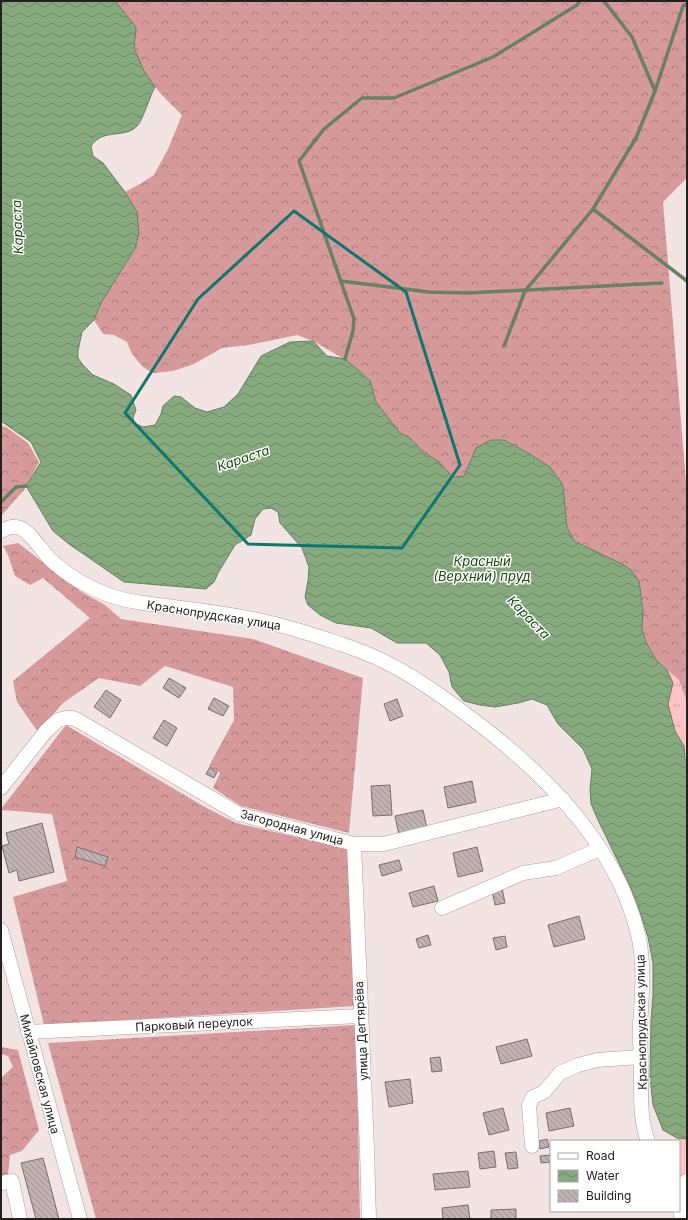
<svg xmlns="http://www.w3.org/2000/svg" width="688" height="1220" viewBox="0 0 688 1220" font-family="Inter,sans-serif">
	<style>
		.grass { fill: url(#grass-tufts) }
		.forest { fill: url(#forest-crowns) }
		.water { fill: url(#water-waves); stroke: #698062 }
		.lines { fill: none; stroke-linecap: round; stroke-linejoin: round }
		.stream { stroke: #698062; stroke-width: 3.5 }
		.building { fill: url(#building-back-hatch); stroke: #7b6e6e }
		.minor-casing { stroke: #ac9e9e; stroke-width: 15 }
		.major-casing { stroke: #ac9e9e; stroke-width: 19 }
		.minor { stroke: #fff; stroke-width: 14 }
		.major { stroke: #fff; stroke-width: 18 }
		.marked { fill: none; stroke: #0f766e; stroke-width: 3; stroke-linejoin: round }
		.labels { text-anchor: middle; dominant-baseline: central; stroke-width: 3; stroke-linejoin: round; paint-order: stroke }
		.street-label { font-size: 12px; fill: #252020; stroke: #fff }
		.water-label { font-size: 13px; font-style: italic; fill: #1b490d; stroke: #fff }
	</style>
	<defs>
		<pattern id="grass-tufts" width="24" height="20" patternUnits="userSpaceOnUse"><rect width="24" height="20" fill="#ffc3c3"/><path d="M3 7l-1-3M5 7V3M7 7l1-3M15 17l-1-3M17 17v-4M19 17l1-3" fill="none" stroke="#daa7a7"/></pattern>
		<pattern id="forest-crowns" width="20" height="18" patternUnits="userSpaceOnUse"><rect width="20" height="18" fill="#d69a9b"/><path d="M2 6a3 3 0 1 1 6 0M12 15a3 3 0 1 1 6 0" fill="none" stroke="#ad7d7e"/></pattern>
		<pattern id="water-waves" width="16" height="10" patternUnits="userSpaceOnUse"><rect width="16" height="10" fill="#86a97e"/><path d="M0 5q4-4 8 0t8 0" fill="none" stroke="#6d8967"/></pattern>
		<pattern id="building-back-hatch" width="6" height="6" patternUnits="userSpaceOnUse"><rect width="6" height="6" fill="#c0b2b2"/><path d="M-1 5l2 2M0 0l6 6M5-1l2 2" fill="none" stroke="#9c9090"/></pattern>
	</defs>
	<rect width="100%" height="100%" fill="#f3e4e4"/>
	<g class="grass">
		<polygon points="667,670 679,680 687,702 687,762 685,759 684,746 675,731 668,704 673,683"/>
		<polygon points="677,1138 687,1139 687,1173 680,1188 679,1141 677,1141"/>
	</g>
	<g class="forest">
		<path d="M115 1H687V178L663 202 687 494V702L679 680 656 660 646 643 642 629 643 610 642 597 592 550 574 541 567 527 563 485 476 448 464 476 455 477 450 474 439 462 421 450 409 437 400 433 376 402 370 379 344 359 313 341 297 335 249 345 222 348 194 364 173 371 153 373 143 367 132 354 127 342 114 335 103 334 94 320 101 303 135 250 137 212 125 192 140 184 154 175 168 149 182 115C163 96 141 76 134 49 133 43 135 34 136 27Z"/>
		<polygon points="1,426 6,427 28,443 39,462 24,490 1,516"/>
		<polygon points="18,543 80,591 105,605 121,619 253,639 363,678 349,833 241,806 213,788 220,773 209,766 234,720 233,687 165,666 140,686 99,678 63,703 38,732 17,702 13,681 90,618 43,578 30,585 15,576 8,555 3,546"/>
		<polygon points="66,725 203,806 236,823 349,849 355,1006 44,1025 13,897 67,881 52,814 1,810 1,809"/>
		<polygon points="356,1025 360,1219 96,1219 48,1043"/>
		<polygon points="1,1047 18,1050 39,1130 22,1151 10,1155 8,1175 1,1176 1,1078 13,1067 8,1056 1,1054"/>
	</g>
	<path class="water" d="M4 1H115L136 27 134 48 144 71 155 87C151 94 142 121 138 125 125 140 104 127 91 146L93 156 103 163 125 192 137 212 139 233 135 249 101 303 94 320 82 332 78 351V358L83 365 93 375 114 384 131 395 136 410 133 418 134 423 143 427 155 425 161 414 163 406 174 396 181 397 195 408 207 412 224 407 238 394 261 356 290 342 313 341 327 356 345 359 370 380 376 402 400 433 409 437 421 450 439 462 450 474 455 477 464 476 476 448 491 440H504L530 454 550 467 563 485 567 527 574 541 622 564 631 570 639 581 643 610 642 629 646 642 656 660 667 670 673 683 668 704 675 731 684 746 685 759 687 762V1139L677 1138 663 1130 653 1105 650 1077 651 1021 653 995V963L648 937 640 912 630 886 598 820 591 804 590 789 592 769 583 749 558 724 547 705 532 699 518 703 495 707 480 705 464 701 452 687 449 672 440 655 426 643H397L371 628 336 623 320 615 308 605 305 597 308 581 309 567 302 548 280 523 278 512 271 508 263 509 255 519 251 535 235 545 218 573 214 582 206 589 124 582 69 544 53 531 26 486 41 462 31 442 1 421V4Z"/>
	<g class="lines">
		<g class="stream">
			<polyline points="604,1 632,37 655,91"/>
			<polyline points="593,209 687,281"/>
			<polyline points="341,281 429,292 468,293 662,283"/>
			<polyline points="504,346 525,291 593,209 636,138 655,91 683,6 687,5"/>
			<polyline points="345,359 353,331 354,319 299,161 324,129 362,98 394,98 493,57 577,5 580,1"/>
			<polyline points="1,502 16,487 26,486"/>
		</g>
	</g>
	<g class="building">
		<polygon points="169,678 186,688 179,698 163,688"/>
		<polygon points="106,690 121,700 110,718 94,707"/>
		<polygon points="214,698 229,706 223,716 208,709"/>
		<polygon points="397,699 403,716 390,721 384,704"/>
		<polygon points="164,720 177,728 167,746 153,738"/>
		<polygon points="210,767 217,772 214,778 206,774"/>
		<polygon points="472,781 476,802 448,808 444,787"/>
		<polygon points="390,785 392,815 373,816 371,786"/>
		<polygon points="423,810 427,828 399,835 395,816"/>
		<polygon points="42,823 54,872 19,881 17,870 9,873 2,846 9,844 6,833"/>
		<polygon points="77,847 108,857 105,866 75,857"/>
		<polygon points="477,847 483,871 458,877 453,853"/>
		<polygon points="399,860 402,870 382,876 379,865"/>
		<polygon points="434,886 438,901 413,907 409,893"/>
		<polygon points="502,888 505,903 495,905 492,890"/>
		<polygon points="579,916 585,939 554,947 548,925"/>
		<polygon points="428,935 431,945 419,948 416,939"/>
		<polygon points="505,936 507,947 496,950 493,938"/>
		<polygon points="527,1039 532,1056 501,1064 496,1047"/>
		<polygon points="440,1057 442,1071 432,1072 430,1058"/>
		<polygon points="410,1079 413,1103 389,1107 385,1082"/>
		<polygon points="503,1108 509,1130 489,1135 483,1113"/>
		<polygon points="570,1108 574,1126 549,1131 546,1113"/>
		<polygon points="547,1139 549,1147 540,1149 539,1141"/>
		<polygon points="494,1151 496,1167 480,1169 478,1153"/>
		<polygon points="516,1152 518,1168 508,1169 505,1153"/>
		<polygon points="551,1155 551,1162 541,1163 540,1156"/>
		<polygon points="43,1158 59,1219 36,1219 21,1163"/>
		<polygon points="468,1171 470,1187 435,1190 433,1174"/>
		<polygon points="468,1205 470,1219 443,1219 442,1208"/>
		<polygon points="516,1209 516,1219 491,1219 491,1210"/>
	</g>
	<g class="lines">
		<defs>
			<g id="minor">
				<path d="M1 531C7 528 13 525 20 528 32 533 42 552 52 561 75 582 107 598 137 602 176 608 214 611 252 619 280 624 308 633 335 642 352 648 371 654 387 663 414 676 439 694 463 712 539 768 615 840 638 934 645 964 642 995 640 1025 640 1045 641 1066 641 1086 641 1104 641 1124 648 1141"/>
				<polyline points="1,788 46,731 58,720 66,718 73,718 79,721 239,814 354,844 384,844 563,799"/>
				<polyline points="354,844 367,1150 369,1219"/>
				<polyline points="442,908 523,873 556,868 599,849"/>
				<polyline points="1,930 80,1219"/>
				<polyline points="28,1032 360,1016"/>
				<polyline points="532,1146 529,1105 533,1097 544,1092 560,1073 578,1065 597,1060 641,1057"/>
				<polyline points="1,1183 12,1181 20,1219"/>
			</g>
			<polyline id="major" points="684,1219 680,1201 687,1183"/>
		</defs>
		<use href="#minor" class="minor-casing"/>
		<use href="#major" class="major-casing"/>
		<use href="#minor" class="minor"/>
		<use href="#major" class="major"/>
	</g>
	<path class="marked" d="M294 211 406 292 460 465 402 548 248 544 125 413 198 299Z"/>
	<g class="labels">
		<g class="street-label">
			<text transform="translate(214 615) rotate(9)">Краснопрудская улица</text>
			<text transform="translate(292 827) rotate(15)">Загородная улица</text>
			<text transform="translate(641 1022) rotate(-91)">Краснопрудская улица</text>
			<text transform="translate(194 1024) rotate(-3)">Парковый переулок</text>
			<text transform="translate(361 1031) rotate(-93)">улица Дегтярёва</text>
			<text transform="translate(40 1074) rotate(75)">Михайловская улица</text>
		</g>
		<g class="water-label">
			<text transform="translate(17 227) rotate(-92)">Караста</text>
			<text transform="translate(243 458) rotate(-19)">Караста</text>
			<text x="482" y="561">Красный<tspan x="482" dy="15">(Верхний) пруд</tspan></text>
			<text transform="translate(529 617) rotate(46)">Караста</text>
		</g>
	</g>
	<rect width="688" height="1220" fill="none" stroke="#252020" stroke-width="4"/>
	<rect x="550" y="1140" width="130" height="72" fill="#ffffff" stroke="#a8a6a6"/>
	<rect x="558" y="1153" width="20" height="6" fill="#ffffff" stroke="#a8a6a6"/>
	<text x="586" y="1160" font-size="12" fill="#252020">Road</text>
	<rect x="558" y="1170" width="20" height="12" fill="url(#water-waves)" stroke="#a8a6a6"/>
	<text x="586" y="1180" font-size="12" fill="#252020">Water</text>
	<rect x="558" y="1190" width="20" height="12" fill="url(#building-back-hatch)" stroke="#a8a6a6"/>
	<text x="586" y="1200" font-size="12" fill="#252020">Building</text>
</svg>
